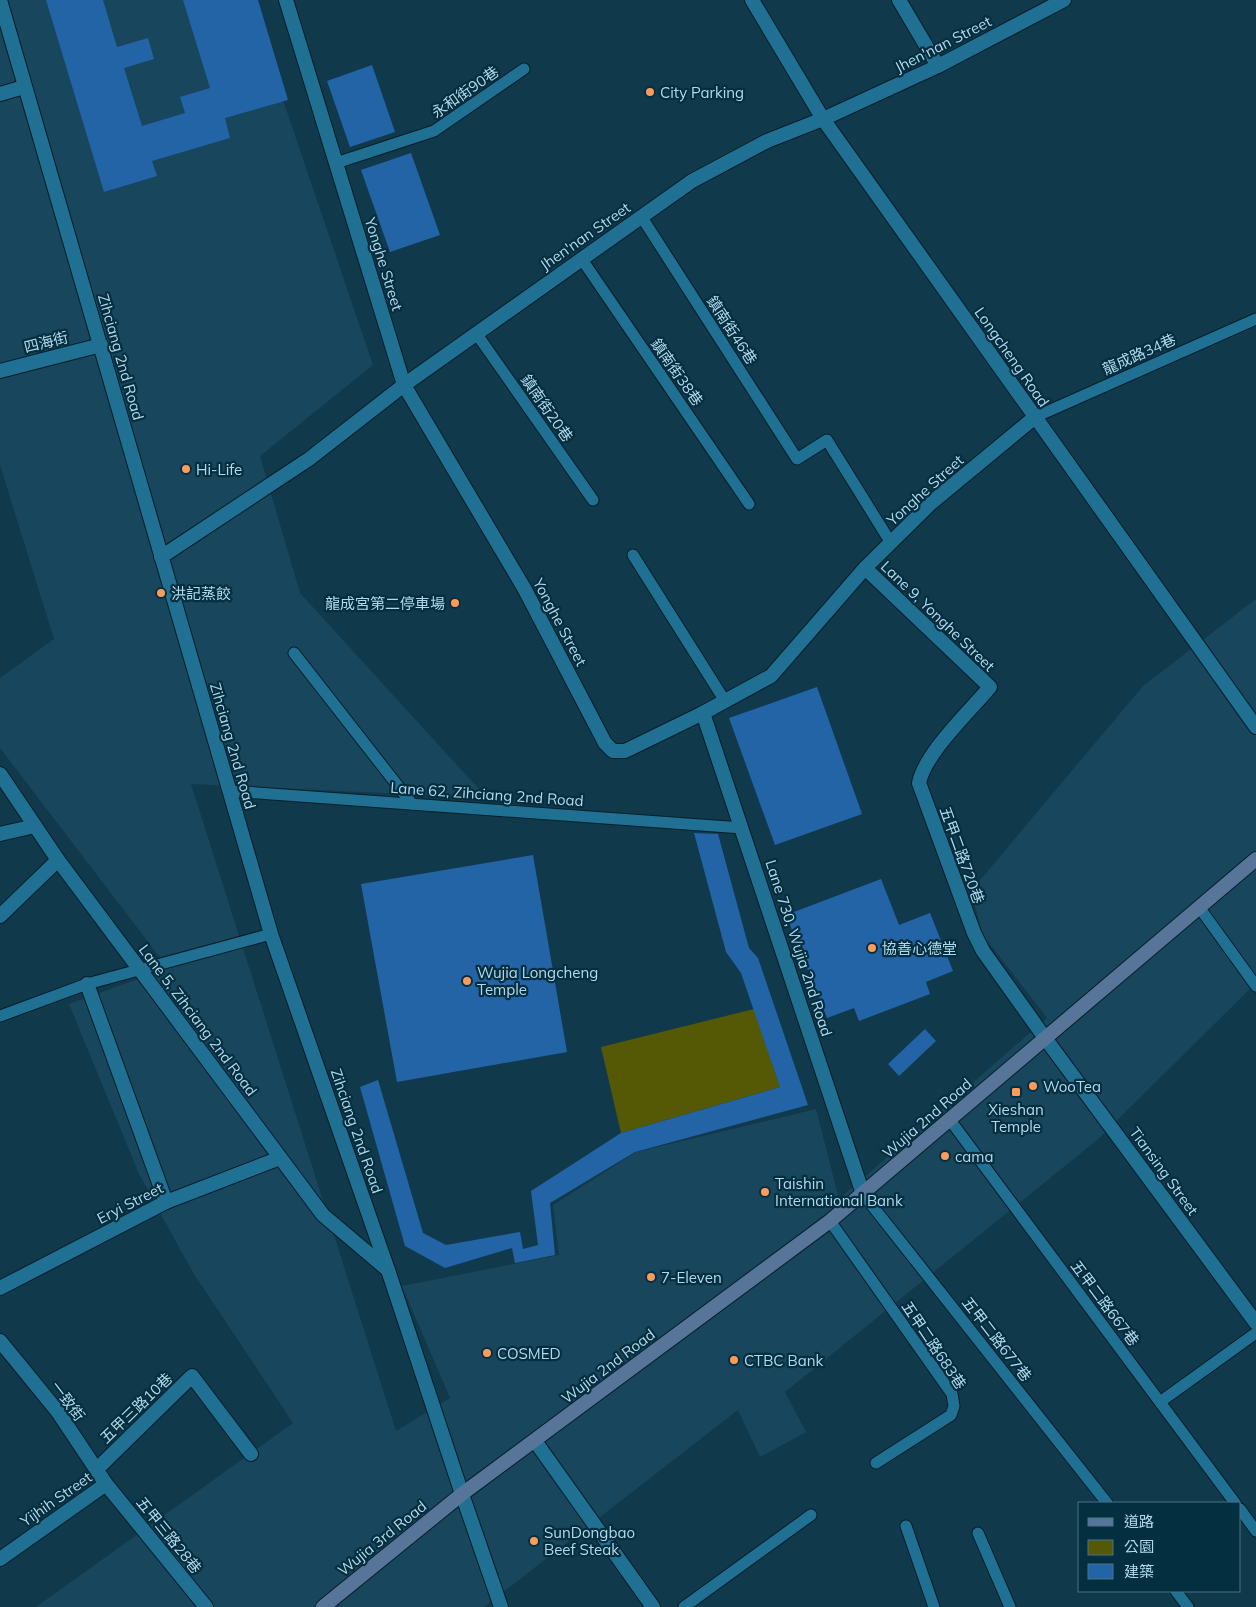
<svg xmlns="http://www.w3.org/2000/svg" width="1256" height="1607" viewBox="0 0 1256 1607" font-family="Mulish,'Noto Sans TC',sans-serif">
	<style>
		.built { fill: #18465c }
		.green { fill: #555804 }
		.building { fill: #2364a6 }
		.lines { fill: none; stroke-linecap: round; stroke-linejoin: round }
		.service-casing { stroke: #071f2a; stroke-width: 13 }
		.minor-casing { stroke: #071f2a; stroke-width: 16 }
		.tertiary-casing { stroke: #071f2a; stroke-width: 16 }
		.secondary-casing { stroke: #071f2a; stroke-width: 16 }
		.service { stroke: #207093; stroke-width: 11 }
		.minor { stroke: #207093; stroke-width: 14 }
		.tertiary { stroke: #207093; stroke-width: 14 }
		.secondary { stroke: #577499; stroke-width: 14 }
		.poi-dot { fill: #ff9b5a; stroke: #042f41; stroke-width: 2 }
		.labels { text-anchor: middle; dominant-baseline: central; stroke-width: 4.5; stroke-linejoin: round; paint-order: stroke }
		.street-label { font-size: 15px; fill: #b4d8eb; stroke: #042f41 }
		.poi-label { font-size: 15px; fill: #b4d8eb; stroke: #042f41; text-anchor: start }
	</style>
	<rect width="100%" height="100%" fill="#11394c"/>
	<polygon class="built" points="0,0 249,0 373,365 260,456 300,593 487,798 191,784 396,1431 450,1398 402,1286 559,1255 553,1205 636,1152 816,1109 839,1199 1047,1018 983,935 971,891 1143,686 1256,599 1256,983 1096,1141 785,1392 806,1432 760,1457 738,1410 484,1607 36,1607 293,1423 192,1271 139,1174 69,1004 168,968 0,748 0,678 54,639 0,465"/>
	<polygon class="green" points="754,1009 780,1087 621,1133 601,1047"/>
	<g class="building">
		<polygon points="46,0 103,0 117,47 148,38 154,59 124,68 142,126 185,113 180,97 210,88 183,0 258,0 288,100 225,118 230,138 152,161 157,176 104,192"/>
		<polygon points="372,65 395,132 350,147 327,81"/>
		<polygon points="411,153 440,235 390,252 361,170"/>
		<polygon points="817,687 862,814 775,845 729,718"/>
		<polygon points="694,833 718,834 749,948 758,958 808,1105 635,1152 550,1203 555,1255 515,1263 512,1248 445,1268 405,1246 360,1087 378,1080 423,1233 446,1245 520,1232 523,1249 538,1245 531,1191 621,1133 780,1087 741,973 726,952"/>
		<polygon points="533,855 567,1052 397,1082 361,884"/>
		<polygon points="881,879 899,925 930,913 953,971 926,982 930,994 859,1021 854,1008 827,1018 786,915"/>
		<polygon points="925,1029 936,1041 899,1076 888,1064"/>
	</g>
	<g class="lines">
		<defs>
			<g id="service">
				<polyline points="336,163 434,131 524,69"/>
				<polyline points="641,216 797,459 827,440 891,543"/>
				<polyline points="581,258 749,504"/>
				<polyline points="476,333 593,500"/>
				<polyline points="1035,417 1256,319"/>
				<polyline points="633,555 725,701"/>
				<polyline points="294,653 412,804"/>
				<polyline points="230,791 742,828"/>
				<polyline points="1199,907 1256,986"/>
				<polyline points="0,1016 87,984 271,934"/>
				<polyline points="950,1120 1235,1503"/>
				<polyline points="863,1194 1107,1503"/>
				<polyline points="830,1221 952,1394 954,1406 951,1415 876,1463"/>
				<polyline points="1160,1402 1256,1333"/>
				<polyline points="1240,1509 1256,1531"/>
				<polyline points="906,1526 934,1607"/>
				<polyline points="978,1533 1010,1607"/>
				<polyline points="1176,1591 1188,1607"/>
				<polyline points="684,1607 811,1515"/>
			</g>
			<g id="minor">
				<polyline points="286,0 404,385 524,588 605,743 613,751 625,751 703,713 771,676 865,568 931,503 1035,417"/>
				<polyline points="752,0 823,119 1256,727"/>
				<polyline points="899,0 938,66"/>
				<polyline points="0,94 24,87"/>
				<polyline points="0,371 101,345"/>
				<polyline points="161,557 309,459 404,385 692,181 767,141 823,119 938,66 1064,0"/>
				<path d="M865 568 990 687C969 712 925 753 919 783L974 933 983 951 1045 1038 1256 1323"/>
				<polyline points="703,713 863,1194"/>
				<polyline points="0,774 58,860 323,1215 388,1270"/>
				<polyline points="0,834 35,826"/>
				<polyline points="0,916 58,860"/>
				<polyline points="87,984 166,1202"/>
				<polyline points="0,1288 166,1202 280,1158"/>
				<polyline points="0,1341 58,1412 106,1484 206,1607"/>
				<polyline points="535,1441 653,1607"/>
				<polyline points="97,1469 192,1376 251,1454"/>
				<polyline points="462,1494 501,1607"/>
				<polyline points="0,1559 106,1484"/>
			</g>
			<polyline id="tertiary" points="0,0 271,934 388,1270 462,1494"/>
			<polyline id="secondary" points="323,1607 462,1494 830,1221 1256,859"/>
		</defs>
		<use href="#service" class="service-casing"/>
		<use href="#minor" class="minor-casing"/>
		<use href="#tertiary" class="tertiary-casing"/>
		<use href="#secondary" class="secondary-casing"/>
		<use href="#service" class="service"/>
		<use href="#minor" class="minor"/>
		<use href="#tertiary" class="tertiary"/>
		<use href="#secondary" class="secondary"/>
	</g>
	<g class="poi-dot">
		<circle cx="650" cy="92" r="5"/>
		<circle cx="186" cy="469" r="5"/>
		<circle cx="161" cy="593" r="5"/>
		<circle cx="455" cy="603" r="5"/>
		<circle cx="872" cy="948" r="5"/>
		<circle cx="467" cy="981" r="5"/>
		<circle cx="1033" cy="1086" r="5"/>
		<rect x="1011" y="1087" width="10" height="10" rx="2.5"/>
		<circle cx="945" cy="1156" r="5"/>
		<circle cx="765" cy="1192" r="5"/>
		<circle cx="651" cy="1277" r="5"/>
		<circle cx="487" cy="1353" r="5"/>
		<circle cx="734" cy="1360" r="5"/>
		<circle cx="534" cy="1541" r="5"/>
	</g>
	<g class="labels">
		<g class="street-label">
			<text transform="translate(943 44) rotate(-27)">Jhen'nan Street</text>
			<text transform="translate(465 92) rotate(-35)">永和街90巷</text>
			<text transform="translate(585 236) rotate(-35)">Jhen'nan Street</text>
			<text transform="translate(384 264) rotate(73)">Yonghe Street</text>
			<text transform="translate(732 330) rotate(57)">鎮南街46巷</text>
			<text transform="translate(46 342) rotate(-14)">四海街</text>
			<text transform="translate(1139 354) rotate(-24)">龍成路34巷</text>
			<text transform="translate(121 357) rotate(74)">Zihciang 2nd Road</text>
			<text transform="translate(1012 357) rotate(55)">Longcheng Road</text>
			<text transform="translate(677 372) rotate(55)">鎮南街38巷</text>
			<text transform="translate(547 408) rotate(55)">鎮南街20巷</text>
			<text transform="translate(925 490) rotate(-42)">Yonghe Street</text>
			<text transform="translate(938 616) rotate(44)">Lane 9, Yonghe Street</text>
			<text transform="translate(560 622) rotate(62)">Yonghe Street</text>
			<text transform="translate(233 746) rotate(74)">Zihciang 2nd Road</text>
			<text transform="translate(487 794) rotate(4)">Lane 62, Zihciang 2nd Road</text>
			<text transform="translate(962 855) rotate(70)">五甲二路720巷</text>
			<text transform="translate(799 948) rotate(72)">Lane 730, Wujia 2nd Road</text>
			<text transform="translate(198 1020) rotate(53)">Lane 5, Zihciang 2nd Road</text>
			<text transform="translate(927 1118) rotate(-41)">Wujia 2nd Road</text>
			<text transform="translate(357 1131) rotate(71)">Zihciang 2nd Road</text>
			<text transform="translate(1164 1171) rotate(54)">Tiansing Street</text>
			<text transform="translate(130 1203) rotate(-27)">Eryi Street</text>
			<text transform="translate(1105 1303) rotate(53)">五甲二路667巷</text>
			<text transform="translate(997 1339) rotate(52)">五甲二路677巷</text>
			<text transform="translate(934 1345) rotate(56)">五甲二路683巷</text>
			<text transform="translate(608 1366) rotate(-37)">Wujia 2nd Road</text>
			<text transform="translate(68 1401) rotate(53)">一致街</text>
			<text transform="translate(136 1408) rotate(-44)">五甲三路10巷</text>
			<text transform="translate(56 1499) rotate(-35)">Yijhih Street</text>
			<text transform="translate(169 1535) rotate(51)">五甲三路28巷</text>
			<text transform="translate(382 1538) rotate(-39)">Wujia 3rd Road</text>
		</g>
		<g class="poi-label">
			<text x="660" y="92">City Parking</text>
			<text x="196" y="469">Hi-Life</text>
			<text x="171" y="593">洪記蒸餃</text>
			<text x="445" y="603" text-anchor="end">龍成宮第二停車場</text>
			<text x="882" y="948">協善心德堂</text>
			<text x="477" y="972">Wujia Longcheng<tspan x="477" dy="17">Temple</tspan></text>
			<text x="1043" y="1086">WooTea</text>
			<text x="1016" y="1109" text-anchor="middle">Xieshan<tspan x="1016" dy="17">Temple</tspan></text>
			<text x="955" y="1156">cama</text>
			<text x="775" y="1183">Taishin<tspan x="775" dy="17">International Bank</tspan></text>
			<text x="661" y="1277">7-Eleven</text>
			<text x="497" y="1353">COSMED</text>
			<text x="744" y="1360">CTBC Bank</text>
			<text x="544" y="1532">SunDongbao<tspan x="544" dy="17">Beef Steak</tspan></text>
		</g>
	</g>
	<rect x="1078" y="1502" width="162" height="90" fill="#042f41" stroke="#4a7385"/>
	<rect x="1088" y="1518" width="25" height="8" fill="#577499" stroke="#4a7385"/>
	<text x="1124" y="1527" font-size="15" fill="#b4d8eb">道路</text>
	<rect x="1088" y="1540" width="25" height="15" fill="#555804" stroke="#4a7385"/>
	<text x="1124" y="1552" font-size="15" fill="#b4d8eb">公園</text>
	<rect x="1088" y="1564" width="25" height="15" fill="#2364a6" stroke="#4a7385"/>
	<text x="1124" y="1577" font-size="15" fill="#b4d8eb">建築</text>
</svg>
